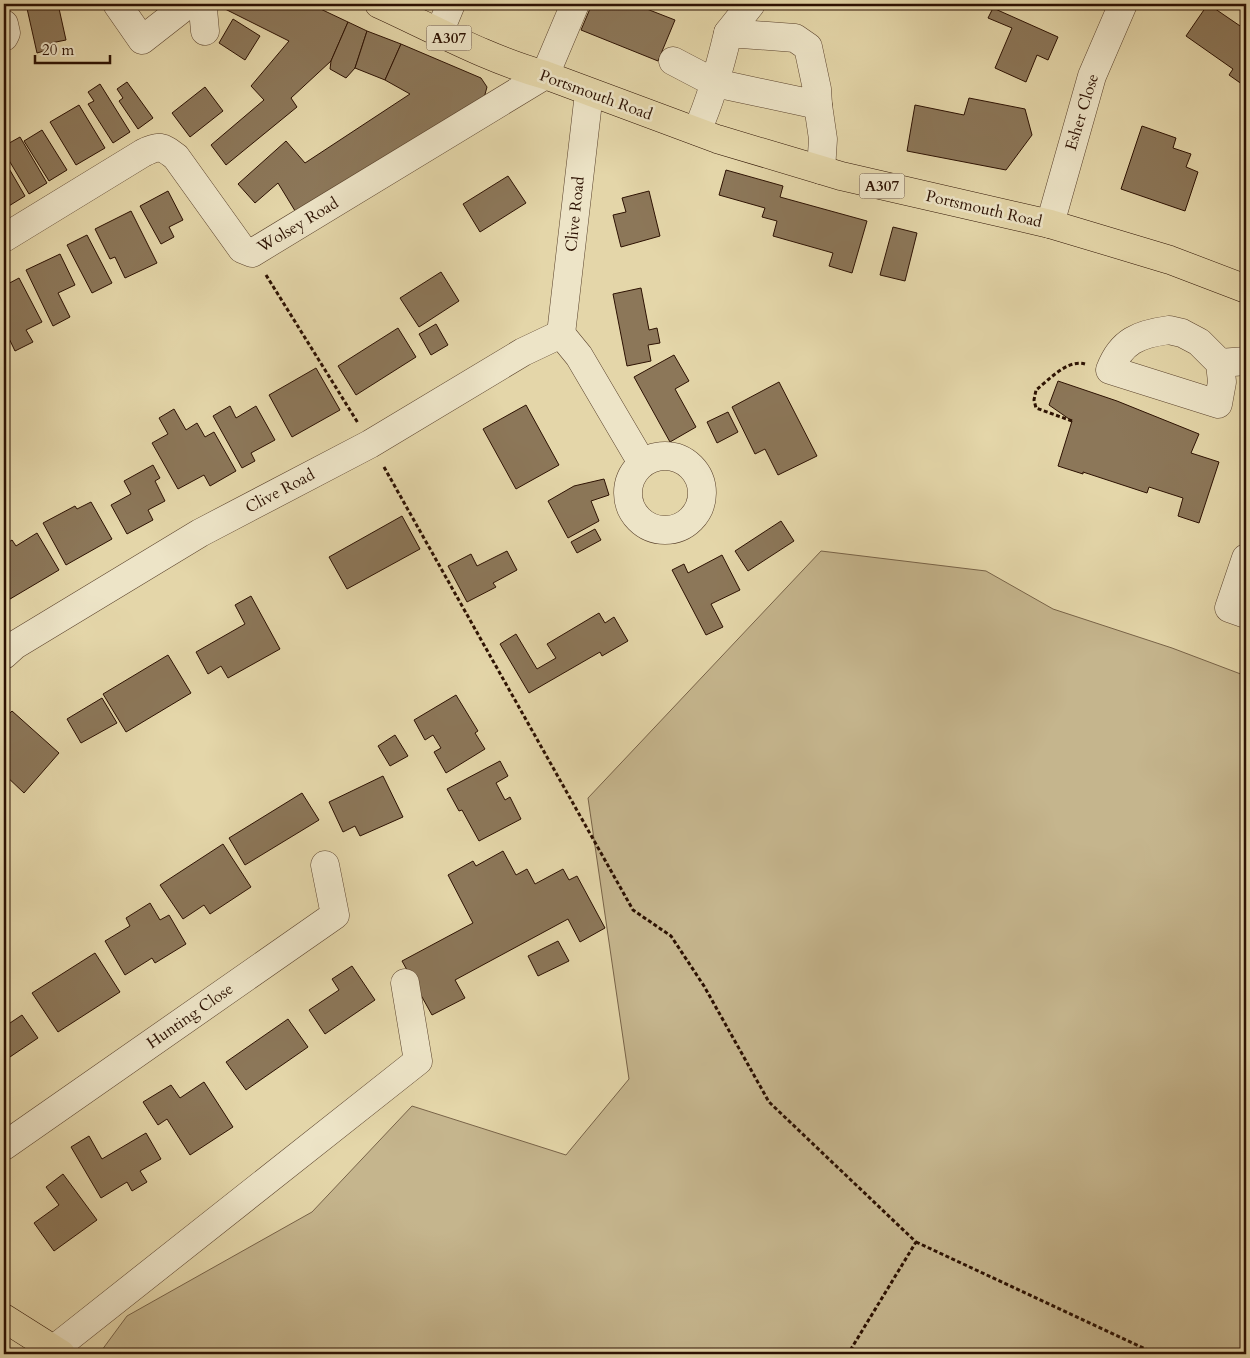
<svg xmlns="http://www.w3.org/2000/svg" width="1250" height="1358" viewBox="0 0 1250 1358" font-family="Cardo,serif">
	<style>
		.green { fill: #c5b58d; stroke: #786348 }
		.building { fill: #8c7759; stroke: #2c1102 }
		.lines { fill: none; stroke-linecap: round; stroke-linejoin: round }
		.minor-casing { stroke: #5a422c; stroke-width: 29 }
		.major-casing { stroke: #2c1102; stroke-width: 29 }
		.path { stroke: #2c1102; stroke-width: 3; stroke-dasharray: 4 2.5; stroke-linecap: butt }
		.minor { stroke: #ede4c7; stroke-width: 28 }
		.major { stroke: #e4d6a9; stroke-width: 28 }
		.labels { text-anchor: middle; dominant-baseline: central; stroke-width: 5; stroke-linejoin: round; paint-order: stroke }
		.shield { fill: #ede4c7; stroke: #66503d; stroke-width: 1 }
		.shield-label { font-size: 15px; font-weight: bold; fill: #2c1102 }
		.street-label { font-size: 16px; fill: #2c1102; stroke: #ede4c7 }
	</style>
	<rect width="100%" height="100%" fill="#e4d6a9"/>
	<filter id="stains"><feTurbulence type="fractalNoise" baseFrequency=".004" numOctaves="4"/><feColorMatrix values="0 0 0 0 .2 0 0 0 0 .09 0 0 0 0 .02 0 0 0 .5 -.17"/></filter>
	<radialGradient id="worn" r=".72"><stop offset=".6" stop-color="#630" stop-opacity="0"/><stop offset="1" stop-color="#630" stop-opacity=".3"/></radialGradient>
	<polygon class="green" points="821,551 986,571 1053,609 1172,648 1246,676 1246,1354 99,1354 127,1316 312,1212 412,1106 566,1155 629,1079 588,798"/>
	<g class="building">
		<polygon points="26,4 58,4 66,40 51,43 51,49 37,53"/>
		<polygon points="152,4 175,4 162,17"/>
		<polygon points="215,4 310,4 348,22 331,61 291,98 297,107 226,165 211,145 264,100 251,86 289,41"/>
		<polygon points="592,4 634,4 675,20 658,61 581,30"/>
		<polygon points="1208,4 1246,30 1246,87 1229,75 1233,69 1186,36"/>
		<polygon points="993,8 1058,37 1048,60 1037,55 1026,82 995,68 1012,28 988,18"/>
		<polygon points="233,19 260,36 245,60 219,43"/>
		<polygon points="348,22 367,31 355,68 346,78 330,69 331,61"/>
		<polygon points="367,31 401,44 385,80 355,68"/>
		<polygon points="401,44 481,78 487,87 484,98 300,219 278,183 255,203 238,184 286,141 305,163 410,94 385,80"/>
		<polygon points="127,82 153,118 138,129 119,101 123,98 117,89"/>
		<polygon points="100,84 130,132 113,143 88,104 94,101 88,92"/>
		<polygon points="205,87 223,111 190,137 172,113"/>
		<polygon points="969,98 1025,109 1032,135 1006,170 907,151 915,105 964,115"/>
		<polygon points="79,105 105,148 76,165 50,122"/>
		<polygon points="1142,126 1176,138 1173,148 1191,154 1186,167 1198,172 1185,211 1121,189"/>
		<polygon points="42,130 67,170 49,181 24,141"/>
		<polygon points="20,137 47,183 29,194 4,152 4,146"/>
		<polygon points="4,160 25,196 4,209"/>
		<polygon points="726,170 783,186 780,197 867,221 852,273 829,266 833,253 773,236 777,221 762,217 765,208 719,195"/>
		<polygon points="508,176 526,203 480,232 463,204"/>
		<polygon points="168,191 183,220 169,227 174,237 161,244 140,206"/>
		<polygon points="649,191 660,236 621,247 613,215 626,212 622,198"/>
		<polygon points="131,211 157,263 125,278 115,257 110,259 95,229"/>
		<polygon points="893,227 917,233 905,281 880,275"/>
		<polygon points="87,235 112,283 92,293 67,245"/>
		<polygon points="60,254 75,285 58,293 70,317 53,326 26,270"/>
		<polygon points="441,272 459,301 419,327 400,298"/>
		<polygon points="19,278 42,322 26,330 33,342 15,351 4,328 4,286"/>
		<polygon points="641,288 649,330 657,328 660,343 648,345 651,361 627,366 613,294"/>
		<polygon points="436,324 448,345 431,355 419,334"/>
		<polygon points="398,328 416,357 356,395 338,366"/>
		<polygon points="674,355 689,381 675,389 696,427 670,442 634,377"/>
		<polygon points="316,368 340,410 292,437 269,395"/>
		<polygon points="1058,381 1117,401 1199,434 1191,453 1219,462 1199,523 1178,516 1183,498 1149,487 1147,493 1083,472 1083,474 1058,466 1072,421 1049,405"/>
		<polygon points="779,382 817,456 778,475 765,449 755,454 732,407"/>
		<polygon points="526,405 559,465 516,489 483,429"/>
		<polygon points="230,406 236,418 256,406 275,440 251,453 255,461 242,468 213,416"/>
		<polygon points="174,409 186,430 197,423 205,437 214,432 236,471 210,486 204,475 178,489 152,443 168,434 159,418"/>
		<polygon points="728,412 738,432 717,443 707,422"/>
		<polygon points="153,465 160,478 155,481 165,501 148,510 153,520 127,534 111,505 131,494 124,481"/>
		<polygon points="604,479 609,495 591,501 599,521 568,538 548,501 574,486"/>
		<polygon points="91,502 112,539 66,565 43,523 75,506 77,509"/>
		<polygon points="402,516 420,549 347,589 329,557"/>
		<polygon points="781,521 794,541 748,571 735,551"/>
		<polygon points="595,529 601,540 577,553 571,542"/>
		<polygon points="37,533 59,570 5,602 4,545 12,540 16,546"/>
		<polygon points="507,551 517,570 493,583 496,587 467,602 448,566 471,554 477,566"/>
		<polygon points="722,555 740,590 711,604 723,627 706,635 672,570 684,564 688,573"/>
		<polygon points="251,596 280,649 228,678 221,666 208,674 196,652 245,624 235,605"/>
		<polygon points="599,613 605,623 614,617 628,641 602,656 600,652 529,693 500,644 516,634 537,669 556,658 547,644"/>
		<polygon points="168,655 191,693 126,732 103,694"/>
		<polygon points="456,695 478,731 475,733 485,749 446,773 434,752 441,748 433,735 425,740 414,720"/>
		<polygon points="102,698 117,723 81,743 67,719"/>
		<polygon points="12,711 59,753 24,793 4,774 4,732 5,730 4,719"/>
		<polygon points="395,735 408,756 390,766 378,746"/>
		<polygon points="500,761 508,776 496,783 505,800 510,797 521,819 479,841 462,810 459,811 447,789"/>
		<polygon points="383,776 403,817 360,836 355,826 343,832 329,802"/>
		<polygon points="302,793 319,820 245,865 229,838"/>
		<polygon points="223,844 251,887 210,914 204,905 183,919 160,885"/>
		<polygon points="503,851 516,875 527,869 535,884 563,869 569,880 577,876 605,928 580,942 568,919 455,980 465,998 432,1015 402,961 473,923 448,875 473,861 476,866"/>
		<polygon points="150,903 160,920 169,915 186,944 155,963 152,958 125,975 105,941 130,926 126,918"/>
		<polygon points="558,941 569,961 538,976 528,956"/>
		<polygon points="95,953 120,992 58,1032 32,993"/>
		<polygon points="352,966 375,1000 325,1034 309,1010 339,990 332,979"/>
		<polygon points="22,1015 38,1038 4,1061 4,1027"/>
		<polygon points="288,1019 308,1047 246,1090 226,1062"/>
		<polygon points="204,1082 233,1127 190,1155 167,1119 158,1125 143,1102 171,1085 180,1098"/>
		<polygon points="146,1133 161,1159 140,1171 147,1182 132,1191 127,1182 101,1198 71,1147 89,1136 102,1159"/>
		<polygon points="63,1174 97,1220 54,1251 34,1223 59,1205 46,1187"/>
	</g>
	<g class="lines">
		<defs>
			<g id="minor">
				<polyline points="117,4 142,40 188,4"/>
				<polyline points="4,24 6,33 4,37"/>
				<polyline points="205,31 203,9 205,4"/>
				<polyline points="439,33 451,4"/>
				<polyline points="728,33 751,4"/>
				<path d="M673 61 715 83 818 105 817 89 808 47 795 38 728 33C720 67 711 99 697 131"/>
				<polyline points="818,105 823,139 821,170"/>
				<polyline points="1050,224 1092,76 1123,4"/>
				<path d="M4 238 143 153C159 145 162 146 176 157L242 249 252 253 545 75 575 4"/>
				<path d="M1169 330 1182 333 1199 342 1220 363 1222 382 1218 404 1110 370C1121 341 1139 334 1169 330Z"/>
				<polyline points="561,334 579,356 642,463"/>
				<polyline points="1220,363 1246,361"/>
				<circle cx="665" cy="493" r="37"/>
				<polyline points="1246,558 1229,608 1246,614"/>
				<polyline points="4,655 15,645 200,533 370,444 523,352 561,334 589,93"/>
				<polyline points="4,1146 335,915 325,865"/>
				<polyline points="54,1349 418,1061 405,983"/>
			</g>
			<g id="major">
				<path d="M379 4C434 29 487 59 545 75L717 139 821 170 841 176 1050 224 1170 260 1246 289"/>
				<polyline points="4,1318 61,1354"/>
			</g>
		</defs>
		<use href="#minor" class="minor-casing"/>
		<use href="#major" class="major-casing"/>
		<g class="path">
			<polyline points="266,275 358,423"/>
			<path d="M1072 421 1036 408 1034 400 1036 390C1049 380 1067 359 1085 364"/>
			<polyline points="384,467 633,910 671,936 704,986 769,1102 916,1242 848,1354"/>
			<polyline points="916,1242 1156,1354"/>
		</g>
		<use href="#minor" class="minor"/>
		<use href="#major" class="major"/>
	</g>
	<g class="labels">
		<g class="shield">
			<rect x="426.5" y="25.5" width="45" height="25" rx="4"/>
			<rect x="859.5" y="173.5" width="45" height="25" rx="4"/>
		</g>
		<g class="shield-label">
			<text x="449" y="38">A307</text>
			<text x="882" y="186">A307</text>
		</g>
		<g class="street-label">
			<text transform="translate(596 95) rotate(20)">Portsmouth Road</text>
			<text transform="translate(1082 112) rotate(-73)">Esher Close</text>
			<text transform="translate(984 209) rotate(13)">Portsmouth Road</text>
			<text transform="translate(575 214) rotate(-84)">Clive Road</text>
			<text transform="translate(298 225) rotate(-31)">Wolsey Road</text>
			<text transform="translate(280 491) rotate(-28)">Clive Road</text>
			<text transform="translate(190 1016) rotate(-35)">Hunting Close</text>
		</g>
	</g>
	<rect width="1250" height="1358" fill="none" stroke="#e4d6a9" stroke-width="20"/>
	<rect x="5" y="5" width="1240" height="1348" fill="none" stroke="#2c1102" stroke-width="2.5"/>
	<rect x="10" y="10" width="1230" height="1338" fill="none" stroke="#2c1102"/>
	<path d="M35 55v8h75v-8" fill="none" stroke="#2c1102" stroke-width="2.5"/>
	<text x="42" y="55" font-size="15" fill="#2c1102" stroke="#ede4c7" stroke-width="4" paint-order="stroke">20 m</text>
	<rect width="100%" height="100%" filter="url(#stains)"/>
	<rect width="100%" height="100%" fill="url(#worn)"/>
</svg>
